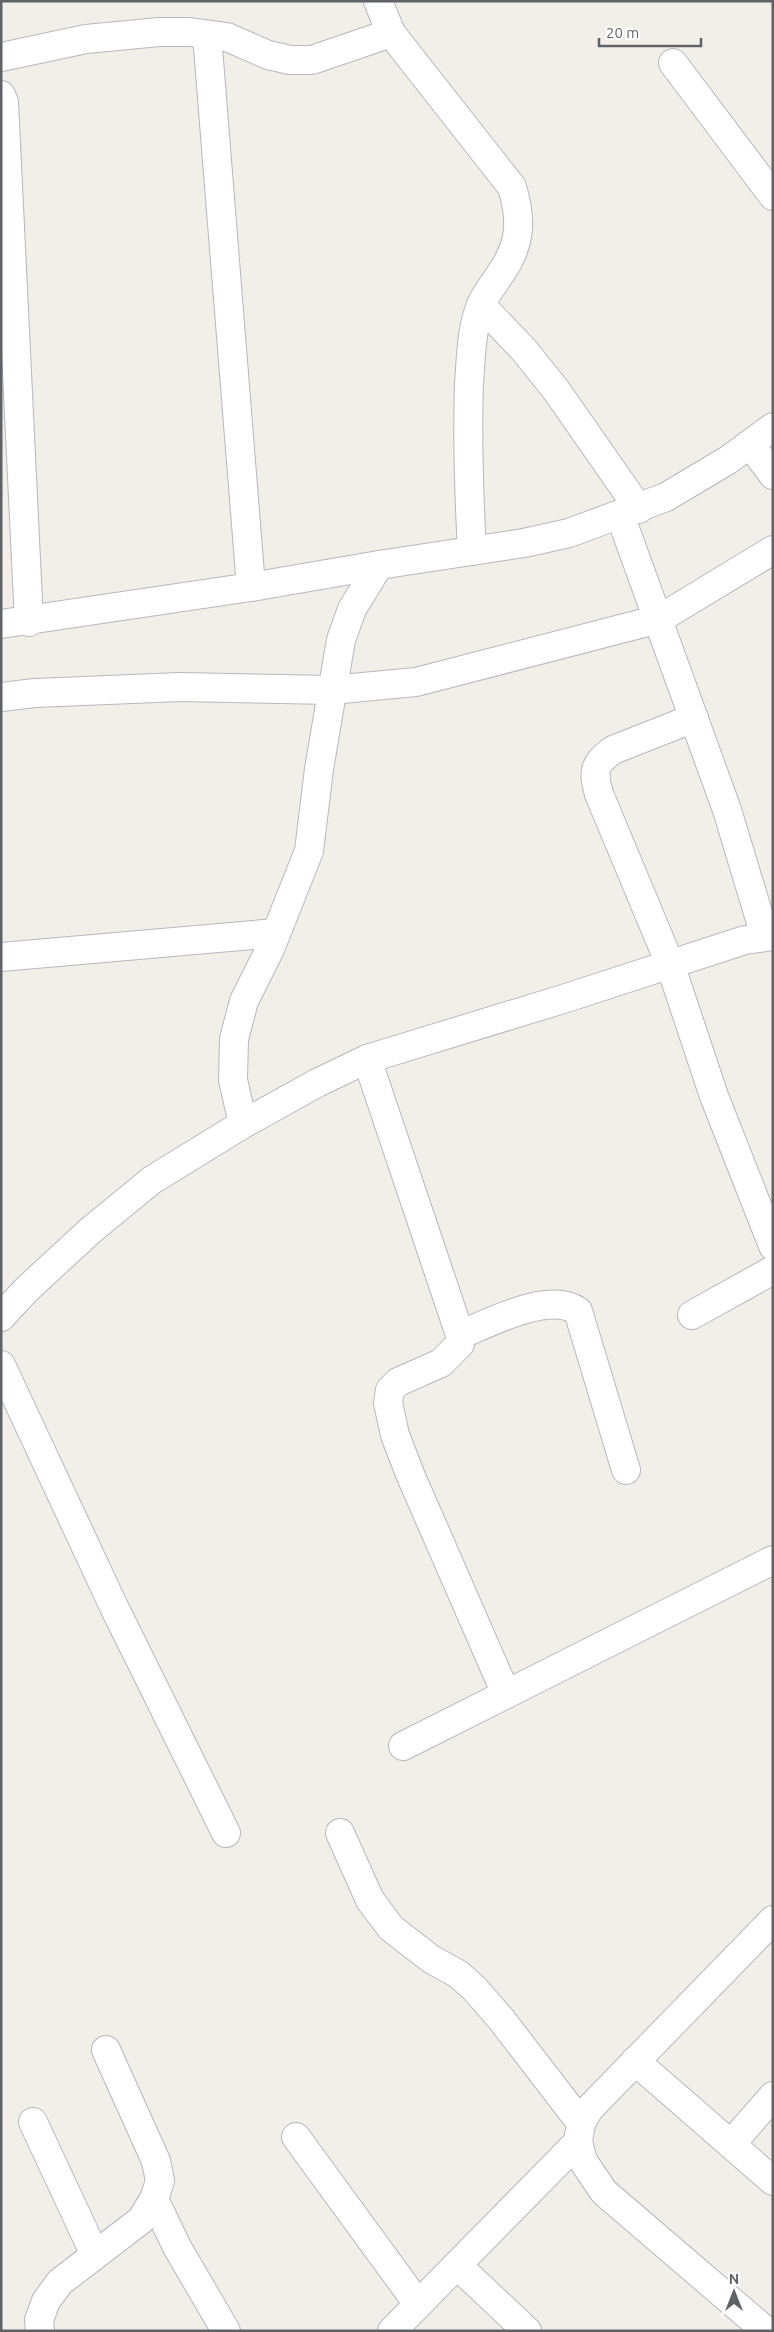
<svg xmlns="http://www.w3.org/2000/svg" width="774" height="2332" viewBox="0 0 774 2332" font-family="Ubuntu,sans-serif">
	<style>
		.lines { fill: none; stroke-linecap: round; stroke-linejoin: round }
		.minor-casing { stroke: #b5b8bc; stroke-width: 30 }
		.minor { stroke: #fff; stroke-width: 28 }
	</style>
	<rect width="100%" height="100%" fill="#f1efe8"/>
	<g class="lines">
		<defs>
			<g id="minor">
				<path d="M378 1 391 33 512 187C522 220 521 244 501 273 494 284 486 293 481 305 471 329 471 358 469 384 467 440 469 495 472 551"/>
				<polyline points="207,35 251,587"/>
				<polyline points="1,57 86,39 159,32 190,32 227,37 268,55 290,60 312,60 391,33"/>
				<polyline points="673,63 773,196"/>
				<polyline points="1,95 4,102 29,622"/>
				<polyline points="481,305 524,350 556,390 639,509"/>
				<polyline points="750,444 773,475"/>
				<polyline points="620,515 727,810 765,936"/>
				<polyline points="1,624 251,587 379,565 524,543 569,533 666,497 728,460 773,427"/>
				<polyline points="1,697 35,693 180,687 331,690 416,682 659,619 773,550"/>
				<path d="M694 718 613 750C593 764 593 772 599 794L670 964 714 1096 773 1246"/>
				<polyline points="1,957 276,933"/>
				<polyline points="367,1059 460,1335 460,1344 441,1363 398,1382 390,1390 388,1403 395,1435 410,1474 506,1694"/>
				<polyline points="243,1124 233,1080 234,1039 244,1001 270,949 309,851 319,769 341,640 352,609 379,565"/>
				<polyline points="692,1315 773,1270"/>
				<polyline points="1,1317 26,1290 91,1230 152,1180 243,1124 317,1083 367,1059 563,999 745,940 773,936"/>
				<path d="M460 1335C489 1323 549 1291 578 1311L626 1470"/>
				<polyline points="1,1365 114,1607 226,1833"/>
				<polyline points="403,1746 773,1560"/>
				<polyline points="340,1833 370,1900 391,1928 431,1959 458,1974 474,1988 501,2019 581,2123"/>
				<polyline points="635,2061 773,2181"/>
				<polyline points="33,2122 95,2255"/>
				<polyline points="296,2137 418,2304"/>
				<polyline points="731,2144 773,2096"/>
				<polyline points="154,2199 177,2247 226,2331"/>
				<polyline points="457,2265 527,2331"/>
				<polyline points="40,2331 39,2320 46,2301 60,2282 141,2220 154,2199 160,2181 156,2161 106,2050"/>
				<polyline points="392,2331 578,2142"/>
				<polyline points="766,2331 604,2192 583,2161 578,2142 581,2123 589,2109 773,1920"/>
			</g>
		</defs>
		<use href="#minor" class="minor-casing"/>
		<use href="#minor" class="minor"/>
	</g>
	<rect width="774" height="2332" fill="none" stroke="#5f6368" stroke-width="5"/>
	<g transform="translate(734 2292)" stroke="#ffffff" stroke-width="4" paint-order="stroke">
	<path d="M0-4L9 19L0 12L-9 19Z" fill="#5f6368"/>
	<text y="-8" font-size="14" font-weight="bold" text-anchor="middle" fill="#5f6368">N</text>
	</g>
	<path d="M599 38v8h102v-8" fill="none" stroke="#5f6368" stroke-width="2.5"/>
	<text x="606" y="38" font-size="15" fill="#5f6368" stroke="#ffffff" stroke-width="4" paint-order="stroke">20 m</text>
</svg>
